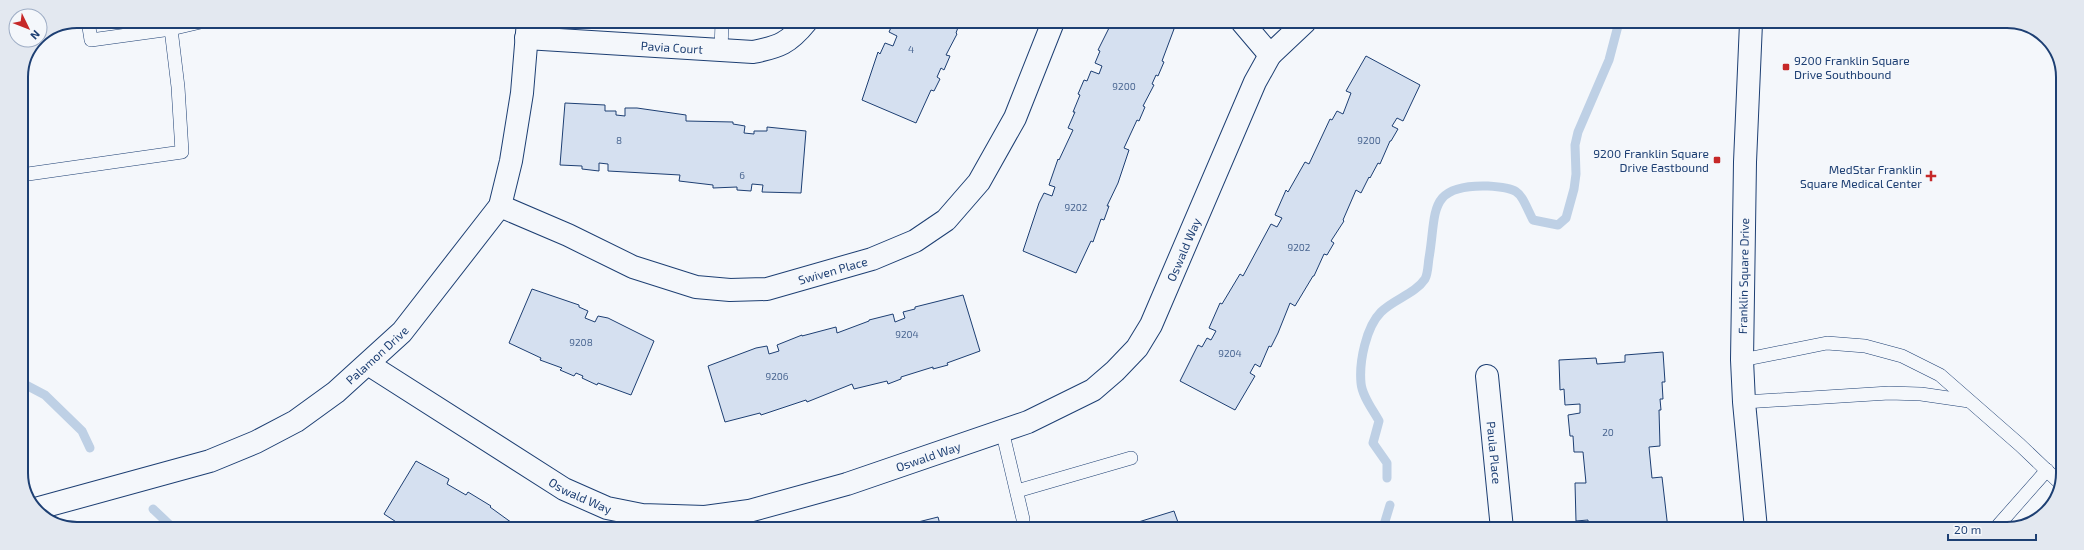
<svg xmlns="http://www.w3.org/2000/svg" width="2084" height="550" viewBox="0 0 2084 550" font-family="'Exo 2',sans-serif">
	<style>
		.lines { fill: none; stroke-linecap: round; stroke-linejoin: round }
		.stream { stroke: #bed0e5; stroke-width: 9 }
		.building { fill: #d5e0f0; stroke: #1d3f73 }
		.service-casing { stroke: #1d3f73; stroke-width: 14 }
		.minor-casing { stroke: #1d3f73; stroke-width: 24 }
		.tertiary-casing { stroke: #1d3f73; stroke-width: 24 }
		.service { stroke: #f4f7fb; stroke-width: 13 }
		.minor { stroke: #f4f7fb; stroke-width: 22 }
		.tertiary { stroke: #f4f7fb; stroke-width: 22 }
		.poi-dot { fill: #c62828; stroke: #f4f7fb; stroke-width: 1.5 }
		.labels { text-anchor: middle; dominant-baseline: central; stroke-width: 3; stroke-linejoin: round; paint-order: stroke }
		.number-label { font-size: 10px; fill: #4b6792 }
		.street-label { font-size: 12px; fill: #1d3f73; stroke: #f4f7fb }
		.poi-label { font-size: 12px; fill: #1d3f73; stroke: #f4f7fb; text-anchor: end }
		.rim { fill: none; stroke: #1d3f73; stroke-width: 2 }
	</style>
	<rect width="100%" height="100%" fill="#f4f7fb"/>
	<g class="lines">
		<g class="stream">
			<polyline points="21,380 26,385 45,395 82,431 90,448"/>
			<path d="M1387 478V463L1373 443 1379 421C1373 410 1362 396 1361 383 1359 362 1366 327 1381 312 1394 299 1415 294 1425 279 1428 274 1428 264 1429 258 1437 213 1426 184 1488 186 1522 188 1519 192 1533 220L1558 225 1566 218 1574 189 1576 174 1575 145 1578 132 1609 60 1619 22"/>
			<polyline points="153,509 172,527"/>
			<polyline points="1383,528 1390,505"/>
		</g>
	</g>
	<g class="building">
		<polygon points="891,22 960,22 956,33 957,34 946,55 950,56 944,70 941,68 937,77 940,79 934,91 931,90 916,123 862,100 878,52 880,54 885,43 893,46 897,36 889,32 893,23"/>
		<polygon points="1112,22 1159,22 1174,29 1162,61 1164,62 1158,76 1156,75 1152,84 1154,85 1143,106 1145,107 1139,121 1137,120 1124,148 1129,150 1118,183 1107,206 1109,206 1104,220 1101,219 1093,242 1091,241 1076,273 1023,251 1039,203 1044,193 1052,196 1055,187 1049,185 1058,159 1059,160 1073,130 1068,128 1075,112 1073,112 1080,95 1078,94 1084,80 1087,81 1091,71 1099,74 1102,66 1095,63 1100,51 1098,50"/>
		<polygon points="1366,56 1420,85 1403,121 1397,118 1392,126 1398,129 1391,141 1390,141 1380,164 1378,163 1370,178 1369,177 1361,193 1356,190 1343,220 1344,221 1331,241 1334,243 1327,255 1324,254 1314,276 1313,276 1295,306 1290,303 1278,333 1271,347 1269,346 1260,367 1255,364 1250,373 1255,376 1235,410 1180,381 1198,345 1202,347 1207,338 1211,340 1216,331 1209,328 1220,303 1222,304 1240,274 1243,276 1271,224 1277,227 1282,218 1275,215 1286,190 1288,192 1305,162 1309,164 1330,119 1332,120 1337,111 1343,114 1351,93 1346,91"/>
		<polygon points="565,103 605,105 605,111 616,111 616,115 625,116 625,108 637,108 686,115 686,121 733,122 733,124 745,126 744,133 754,134 754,131 767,131 767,127 806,131 801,193 762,192 763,185 752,184 751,191 737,190 737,187 713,188 713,185 679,181 680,175 608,171 608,164 599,163 599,171 582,169 582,166 560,165"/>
		<polygon points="532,289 579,305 579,307 588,311 585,318 595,322 598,316 608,318 654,341 631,395 598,383 597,385 582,378 583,376 576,373 574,376 560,370 562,368 540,360 541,358 509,343"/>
		<polygon points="963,295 980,351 947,363 948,365 933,369 933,367 901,377 901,379 888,384 887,381 854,389 852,384 807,402 806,400 761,415 760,413 725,422 708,366 756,348 767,346 769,354 779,351 777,345 802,335 802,336 836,327 837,333 869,321 869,320 893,314 895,322 905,318 903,312 915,309 915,307"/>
		<polygon points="1663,352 1665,382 1662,382 1663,399 1660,399 1661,410 1659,410 1660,446 1649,447 1652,478 1662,477 1668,529 1588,529 1588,520 1576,521 1575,483 1586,483 1583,452 1574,452 1573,436 1570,436 1568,415 1580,413 1580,404 1565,405 1564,389 1560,390 1559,360 1596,358 1597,364 1625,362 1625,355"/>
		<polygon points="416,461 449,479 447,484 466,495 468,492 491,506 490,507 519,528 404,527 384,514"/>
		<polygon points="1174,511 1180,528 1119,528"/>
		<polygon points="938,517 941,528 894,528"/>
	</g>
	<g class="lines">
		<defs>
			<g id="service">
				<polyline points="88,21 91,40 171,29 170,21"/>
				<polyline points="721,50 722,22"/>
				<polyline points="21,175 182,152 178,87 171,29 205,21"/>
				<polyline points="1742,360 1827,343 1865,346 1902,356 1940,375 2020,445 2061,484"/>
				<polyline points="1744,402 1889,393 1921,394 1969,401"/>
				<polyline points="1002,430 1023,519 1023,528"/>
				<polyline points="1017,491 1131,458"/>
				<polyline points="1995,529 2047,470"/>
			</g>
			<g id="minor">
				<polyline points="1242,22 1270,55"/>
				<path id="s1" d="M526 38 753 52C779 47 789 43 806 22"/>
				<path id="s2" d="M500 206 568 235 633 267 696 287 730 290 767 289 872 259 915 241 946 220 979 182 1015 118 1053 22"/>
				<path id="s3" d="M368 364 564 489 607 508 642 515 705 517 749 511 847 484 1028 422 1093 390 1115 371 1137 348 1151 325 1255 82 1270 55 1305 22"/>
				<path id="s4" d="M1487 376 1502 529"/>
				<path id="s5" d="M35 509 210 461 256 442 296 421 336 392 402 332 500 206 511 161 522 93 528 21"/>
			</g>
			<polyline id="tertiary" points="1751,23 1745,162 1742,360 1744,402 1756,529"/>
		</defs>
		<use href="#service" class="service-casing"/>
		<use href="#minor" class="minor-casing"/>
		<use href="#tertiary" class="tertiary-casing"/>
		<use href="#service" class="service"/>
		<use href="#minor" class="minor"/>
		<use href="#tertiary" class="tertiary"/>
	</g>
	<g class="poi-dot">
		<rect x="1782" y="63" width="8" height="8" rx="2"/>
		<rect x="1713" y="156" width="8" height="8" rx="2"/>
		<path d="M1929 170h4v4h4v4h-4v4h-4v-4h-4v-4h4z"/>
	</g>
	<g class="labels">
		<g class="number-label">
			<text x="911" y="49">4</text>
			<text x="1124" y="86">9200</text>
			<text x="619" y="140">8</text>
			<text x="1369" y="140">9200</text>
			<text x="742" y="175">6</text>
			<text x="1076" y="207">9202</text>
			<text x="1299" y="247">9202</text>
			<text x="907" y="334">9204</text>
			<text x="581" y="342">9208</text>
			<text x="1230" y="353">9204</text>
			<text x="777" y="376">9206</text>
			<text x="1608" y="432">20</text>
		</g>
		<g class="street-label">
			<text stroke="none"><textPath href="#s1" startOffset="146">Pavia Court</textPath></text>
			<text stroke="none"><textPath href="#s3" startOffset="958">Oswald Way</textPath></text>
			<text stroke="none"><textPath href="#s2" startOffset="352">Swiven Place</textPath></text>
			<text transform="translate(1743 276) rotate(-89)">Franklin Square Drive</text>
			<text stroke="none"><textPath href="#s5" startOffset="381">Palamon Drive</textPath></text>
			<text stroke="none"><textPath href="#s4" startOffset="77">Paula Place</textPath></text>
			<text stroke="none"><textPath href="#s3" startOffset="610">Oswald Way</textPath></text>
			<text stroke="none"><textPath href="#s3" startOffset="250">Oswald Way</textPath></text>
		</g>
		<g class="poi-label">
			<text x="1794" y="60" text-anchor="start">9200 Franklin Square<tspan x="1794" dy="14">Drive Southbound</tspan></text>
			<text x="1709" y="153">9200 Franklin Square<tspan x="1709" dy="14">Drive Eastbound</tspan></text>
			<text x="1922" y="169">MedStar Franklin<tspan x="1922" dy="14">Square Medical Center</tspan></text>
		</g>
	</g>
	<path d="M0 0H2084V550H0ZM77 28H2007A49 49 0 0 1 2056 77V473A49 49 0 0 1 2007 522H77A49 49 0 0 1 28 473V77A49 49 0 0 1 77 28Z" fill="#e3e8f0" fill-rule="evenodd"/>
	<path class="rim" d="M77 28H2007A49 49 0 0 1 2056 77V473A49 49 0 0 1 2007 522H77A49 49 0 0 1 28 473V77A49 49 0 0 1 77 28Z"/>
	<g transform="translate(28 28) rotate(133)"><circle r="19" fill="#f4f7fb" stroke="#9eadc5"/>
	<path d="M0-3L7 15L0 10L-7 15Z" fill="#c62828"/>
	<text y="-6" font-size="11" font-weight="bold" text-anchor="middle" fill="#1d3f73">N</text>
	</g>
	<path d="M1948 534v6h88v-6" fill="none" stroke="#1d3f73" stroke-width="2"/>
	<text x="1954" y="534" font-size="12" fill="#1d3f73" stroke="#f4f7fb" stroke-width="3" paint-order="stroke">20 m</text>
</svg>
